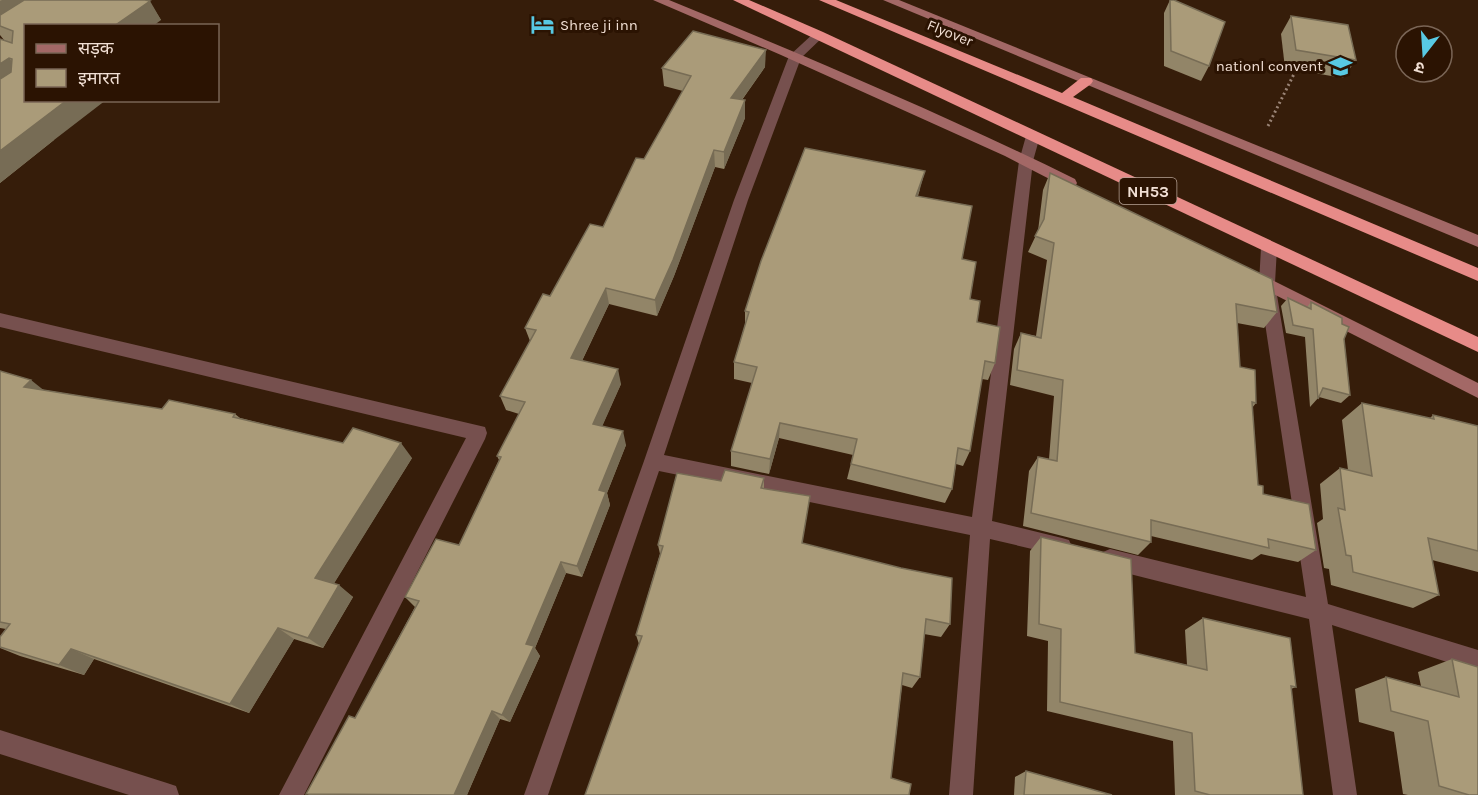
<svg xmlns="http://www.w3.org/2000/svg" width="1478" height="795" viewBox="0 0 1478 795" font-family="Karla,'Noto Sans Devanagari',sans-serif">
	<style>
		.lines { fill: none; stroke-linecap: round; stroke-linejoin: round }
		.path { stroke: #9a8476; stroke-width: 3; stroke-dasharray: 2 3; stroke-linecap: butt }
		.street { fill: #76504e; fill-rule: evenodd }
		.secondary { fill: #a36866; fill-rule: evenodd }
		.highway { fill: #e78b88; fill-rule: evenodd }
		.wall { fill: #928568 }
		.shaded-wall { fill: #776c55 }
		.building { fill: #aa9b79; stroke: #776c55; stroke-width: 1.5 }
		.labels { text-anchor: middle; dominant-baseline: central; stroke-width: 6; stroke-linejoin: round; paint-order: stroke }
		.far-poi-label { font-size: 15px; fill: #f1dfd4; stroke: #2b1302; text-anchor: start }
		.far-street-label { font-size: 15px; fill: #f1dfd4; stroke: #2b1302 }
		.shield { fill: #2b1302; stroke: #b6a295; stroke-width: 1.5 }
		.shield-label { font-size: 16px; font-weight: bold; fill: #f1dfd4 }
	</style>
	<rect width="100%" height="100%" fill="#361d0a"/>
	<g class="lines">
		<polyline class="path" points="1268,126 1296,70"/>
		<g class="street">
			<polygon points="819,31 825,35 801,58 748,200 664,455 972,517 1019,161 1026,136 1033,131 1040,136 1033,161 992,521 1062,538 1069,540 1072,547 1069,554 1062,556 990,539 973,795 949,795 970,535 659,471 548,795 524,795 644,461 734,200 789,56 815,32"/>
			<polygon points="1269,242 1275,244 1277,248 1275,283 1328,604 1478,650 1478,672 1332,625 1357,795 1333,795 1309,619 1110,569 1103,566 1100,559 1103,552 1110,549 1306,597 1259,283 1261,248 1263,244"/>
			<polygon points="0,313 485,427 487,433 485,439 304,795 279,795 466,438 0,327"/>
			<polygon points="0,730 167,783 176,786 179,795 129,795 0,754"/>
		</g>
		<g class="secondary">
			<path d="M653 0H669C806 56 943 114 1075 179L1077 183 1075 187H1065L1005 156 781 55Z"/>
			<polygon points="883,0 899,0 1478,235 1478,247"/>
			<polygon points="1252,270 1478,383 1478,398 1246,280 1244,276 1246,272"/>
		</g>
		<g class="highway">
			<polygon points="733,0 749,0 823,32 1478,337 1478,352"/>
			<polygon points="819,0 836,0 1062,93 1081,78 1091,78 1093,81 1091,84 1073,97 1478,268 1478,281"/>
		</g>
	</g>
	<g class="wall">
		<polygon points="0,0 150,0 149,1 161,20 26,26 54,140 0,183 4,40 0,35"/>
		<polygon points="1170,0 1174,0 1209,66 1201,81 1164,66 1164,13"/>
		<polygon points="1291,16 1356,60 1343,78 1285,68 1281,34"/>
		<polygon points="765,67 742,100 745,118 724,169 715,167 674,276 657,316 609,304 582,361 621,384 602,426 626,445 607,493 610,505 582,577 566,573 535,648 540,656 510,722 500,719 467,795 308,795 355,718 415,607 405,597 459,545 499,460 497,456 519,414 506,410 500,396 530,341 525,328 603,227 644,159 683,91 664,86 662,68"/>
		<polygon points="1050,173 1277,312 1264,328 1237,323 1240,367 1256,403 1252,408 1258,485 1263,494 1316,550 1298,562 1261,554 1252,560 1151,536 1151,542 1138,555 1023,526 1029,471 1038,457 1049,459 1054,396 1010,385 1014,349 1021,333 1036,336 1047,260 1028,252 1038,231 1043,190"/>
		<polygon points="920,189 918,196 962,259 970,299 977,322 995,363 988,380 982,379 970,451 963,466 956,464 952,489 945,503 847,479 853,455 779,438 769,474 731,466 731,451 752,383 734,379 734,362 745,325 745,311"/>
		<polygon points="1288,298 1307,307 1311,302 1344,339 1350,395 1341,403 1319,397 1310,407 1305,337 1286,333 1281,306"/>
		<polygon points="0,371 44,390 162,409 235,414 240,418 343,443 412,458 334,583 353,597 323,648 294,639 249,713 94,659 84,675 20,656 0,648 0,637 6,629 0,628"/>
		<polygon points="1362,403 1430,418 1433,415 1478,426 1478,572 1432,560 1439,595 1413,608 1331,585 1329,569 1324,568 1317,523 1323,519 1320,484 1340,468 1348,470 1342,420"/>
		<polygon points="764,478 764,488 802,543 950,624 941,637 924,634 920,677 912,688 902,685 891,778 909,795 639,644 636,635 660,554 658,545 721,481"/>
		<polygon points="1041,537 1135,653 1187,665 1185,630 1203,618 1296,687 1291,689 1303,795 1175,795 1173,741 1047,711 1048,641 1027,636 1030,551"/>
		<polygon points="1452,659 1478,795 1408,795 1403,794 1394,732 1359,722 1355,689 1386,677 1421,686 1418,672"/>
		<polygon points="1026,771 1112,795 1014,795 1015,777"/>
	</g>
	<g class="shaded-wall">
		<polygon points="2,0 45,0 0,26 0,1"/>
		<polygon points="150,1 161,20 153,26 114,26"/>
		<polygon points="766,50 765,67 731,115 731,98"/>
		<polygon points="9,58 25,77 0,91 0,64"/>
		<polygon points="67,100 106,100 54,140 0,183 0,151"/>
		<polygon points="745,100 745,118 724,169 724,152"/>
		<polygon points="714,150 715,167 674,276 657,316 655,300"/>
		<polygon points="925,171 920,189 911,214 916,196"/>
		<polygon points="606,288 609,304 576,373 571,358"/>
		<polygon points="618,369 621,384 597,438 593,424"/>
		<polygon points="31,380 51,396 24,387"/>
		<polygon points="780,423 779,438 769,474 770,459"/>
		<polygon points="623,431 626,445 607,493 610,505 582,577 577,566 599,490"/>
		<polygon points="401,443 412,458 330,590 315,578"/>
		<polygon points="561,562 566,573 535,648 540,656 510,722 502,715 526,644"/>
		<polygon points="339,585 353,597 323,648 308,638"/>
		<polygon points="278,628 294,639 249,713 230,704"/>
		<polygon points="71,649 94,659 84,675 59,665"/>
		<polygon points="492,711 500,719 467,795 454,795"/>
	</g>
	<g class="building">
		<polygon points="24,0 145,0 150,1 114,26 26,26 26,100 67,100 0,151 0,79 11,72 12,59 9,58 0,64 0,39 12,43 13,31 0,26 0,15"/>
		<polygon points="1170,0 1174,0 1225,22 1209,66 1171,51"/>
		<polygon points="1291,16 1348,25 1356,60 1296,50"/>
		<polygon points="693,31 766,50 731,98 745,100 724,152 714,150 673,260 655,300 606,288 571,358 618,369 593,424 623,431 599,490 606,492 577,566 561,562 526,644 534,646 502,715 492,711 454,795 306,794 349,716 355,718 419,601 405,597 436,539 459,545 501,457 497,456 525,402 500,396 536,330 525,328 543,294 550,296 590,224 603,227 636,158 644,159 691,76 662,68"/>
		<polygon points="805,148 925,171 916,196 972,206 962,259 976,262 970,299 980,301 977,322 1000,327 995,363 985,361 970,451 958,448 952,489 851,464 857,439 780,423 770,459 731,451 757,367 734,362 749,312 745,311 761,261"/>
		<polygon points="1050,173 1272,279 1277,312 1236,304 1240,367 1255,370 1256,403 1252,402 1258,485 1263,486 1263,494 1309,504 1316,550 1268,539 1269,548 1151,520 1151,542 1031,513 1038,457 1057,461 1063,380 1017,370 1021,333 1041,338 1054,243 1035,236 1044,219"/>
		<polygon points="1288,298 1311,309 1311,302 1342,318 1342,324 1349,327 1344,339 1350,395 1323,388 1318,399 1313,329 1293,325"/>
		<polygon points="0,371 31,380 24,387 162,409 169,400 235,414 233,417 343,443 353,428 401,443 315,578 339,585 308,638 278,628 230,704 71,649 59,665 0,647 0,637 10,624 0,622"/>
		<polygon points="1362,403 1434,419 1433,415 1478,426 1478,551 1428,538 1439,595 1353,572 1351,556 1346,555 1338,508 1345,510 1340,468 1372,476"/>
		<polygon points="725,470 764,478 761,488 810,496 802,543 901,568 952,578 950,624 926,619 920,677 903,673 891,778 911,784 909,795 585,795 642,636 636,635 663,546 658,545 677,473 721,481"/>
		<polygon points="1041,537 1131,559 1135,653 1207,670 1203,618 1290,638 1296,687 1291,686 1303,795 1210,795 1195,791 1192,733 1060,702 1061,629 1039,624"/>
		<polygon points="1452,659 1478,667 1478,795 1469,795 1439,786 1428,721 1391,711 1386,677 1459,697"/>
		<polygon points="1026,771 1112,795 1024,795"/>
	</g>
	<defs>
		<symbol id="hotel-bare" viewBox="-9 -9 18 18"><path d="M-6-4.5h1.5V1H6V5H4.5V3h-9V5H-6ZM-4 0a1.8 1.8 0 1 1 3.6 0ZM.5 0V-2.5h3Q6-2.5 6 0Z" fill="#58c9e3" stroke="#2b1302" stroke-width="2.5" paint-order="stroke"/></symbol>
		<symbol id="school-bare" viewBox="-9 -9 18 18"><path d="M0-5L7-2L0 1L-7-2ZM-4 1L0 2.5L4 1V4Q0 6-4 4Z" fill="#58c9e3" stroke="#2b1302" stroke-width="2.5" paint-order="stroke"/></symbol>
	</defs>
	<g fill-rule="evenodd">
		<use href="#hotel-bare" x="526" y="8" width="33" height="33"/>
		<use href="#school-bare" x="1324" y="50" width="33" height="33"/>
	</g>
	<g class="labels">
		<g class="far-poi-label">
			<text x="560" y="25">Shree ji inn</text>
			<text x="1323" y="66" text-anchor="end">nationl convent</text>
		</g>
		<g class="far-street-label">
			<text transform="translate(950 33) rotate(22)">Flyover</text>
		</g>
		<rect class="shield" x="1119.5" y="178" width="57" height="26" rx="4.5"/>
		<g class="shield-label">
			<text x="1148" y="191">NH53</text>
		</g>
	</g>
	<rect x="24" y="24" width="195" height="78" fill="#2b1302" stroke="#7a6556" stroke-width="1.5"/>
	<rect x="36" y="44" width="30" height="9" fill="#a36866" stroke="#7a6556" stroke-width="1.5"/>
	<text x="78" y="54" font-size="18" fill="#f1dfd4">सड़क</text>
	<rect x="36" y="69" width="30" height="18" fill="#aa9b79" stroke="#7a6556" stroke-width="1.5"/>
	<text x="78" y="84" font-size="18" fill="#f1dfd4">इमारत</text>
	<g transform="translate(1424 54) rotate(197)"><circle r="28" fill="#2b1302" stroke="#7a6556" stroke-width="1.5"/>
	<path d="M0-4.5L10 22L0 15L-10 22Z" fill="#58c9e3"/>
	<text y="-9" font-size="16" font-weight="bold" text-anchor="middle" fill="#f1dfd4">उ</text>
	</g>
</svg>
